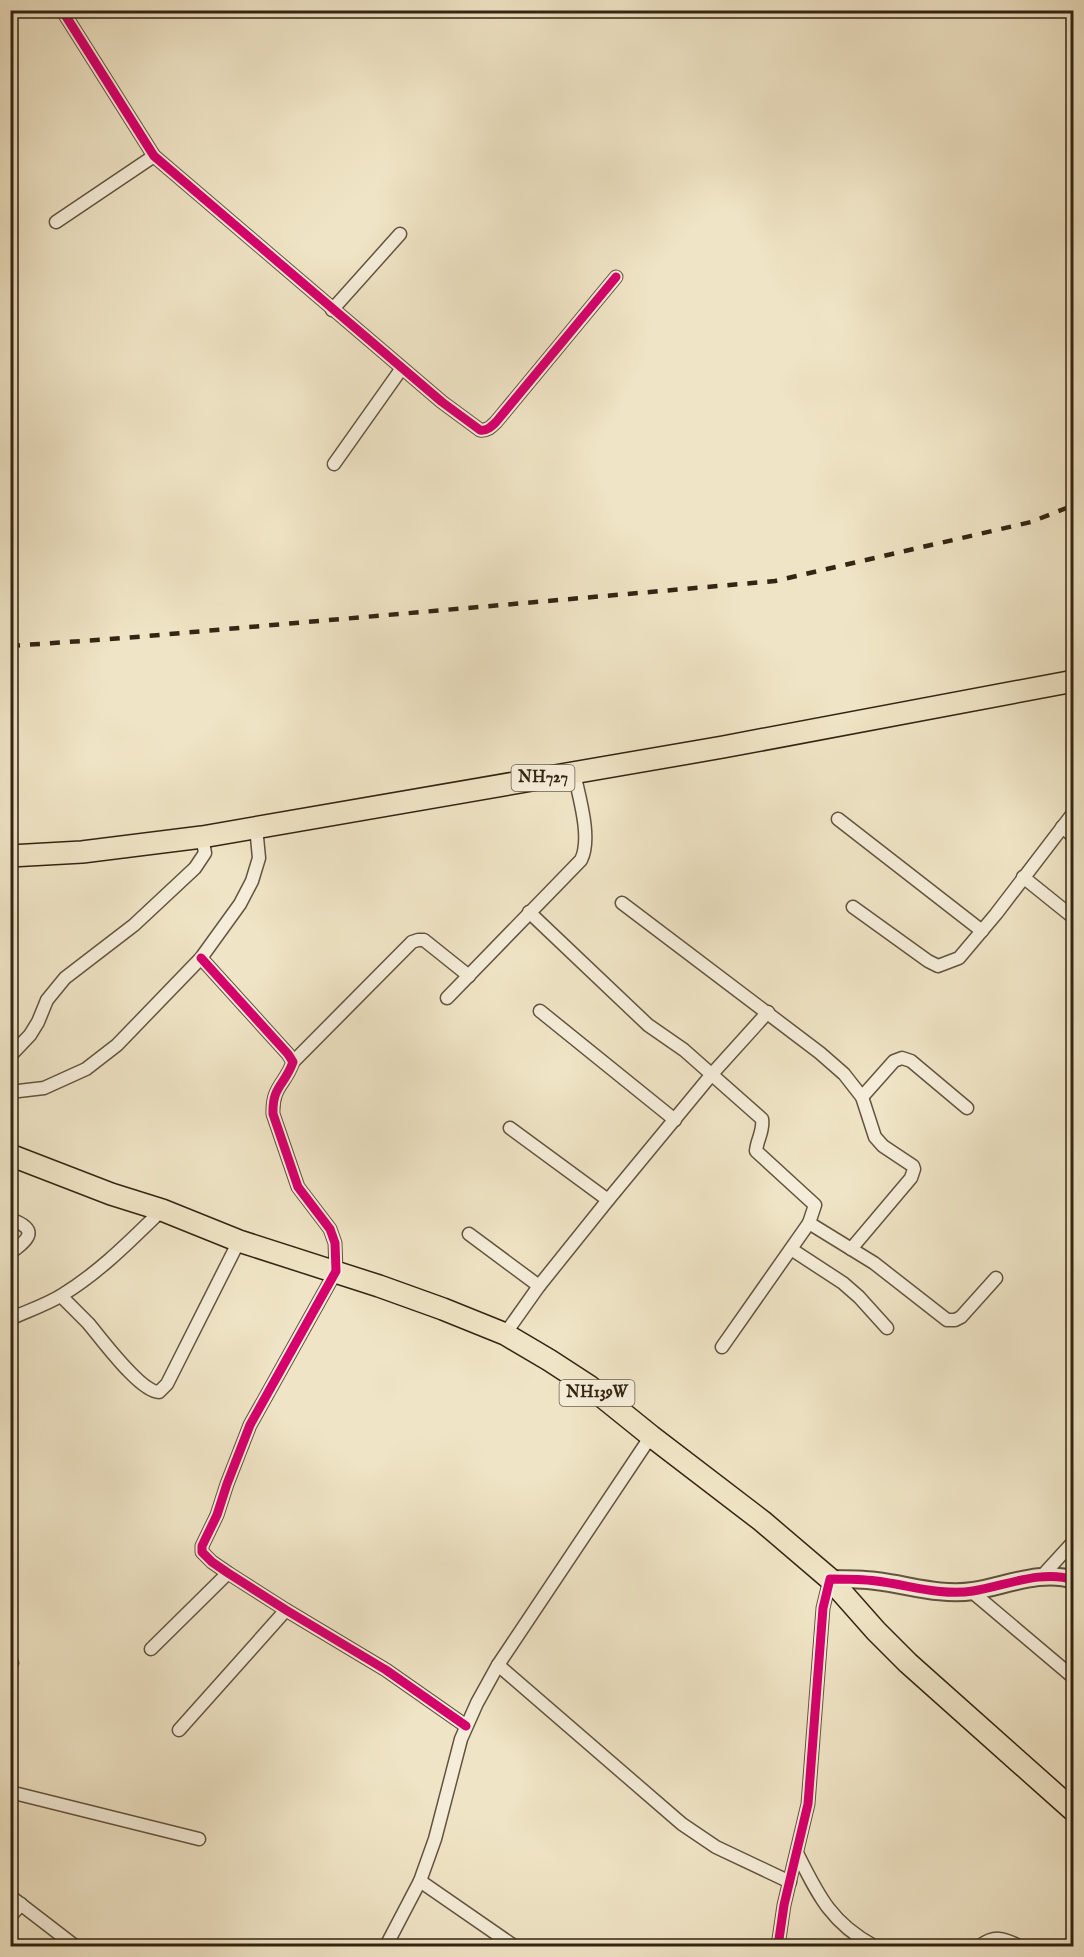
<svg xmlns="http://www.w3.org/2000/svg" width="1084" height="1957" viewBox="0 0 1084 1957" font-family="'IM FELL English',serif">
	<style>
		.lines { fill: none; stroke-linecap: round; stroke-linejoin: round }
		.minor-casing { stroke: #635440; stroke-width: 15 }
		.tertiary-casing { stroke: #635440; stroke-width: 20 }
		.trunk-casing { stroke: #342413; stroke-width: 24 }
		.minor { stroke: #f5edd9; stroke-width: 12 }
		.tertiary { stroke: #f5edd9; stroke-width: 16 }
		.trunk { stroke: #efe4c5; stroke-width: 21 }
		.rail { stroke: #342413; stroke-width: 4.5; stroke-dasharray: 10 10; stroke-linecap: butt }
		.cycleway-casing { stroke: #f5edd9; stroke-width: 13 }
		.cycleway { stroke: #d6006c; stroke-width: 9 }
		.labels { text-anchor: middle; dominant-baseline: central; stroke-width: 4.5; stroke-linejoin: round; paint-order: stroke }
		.shield { fill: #f5edd9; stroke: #6e604e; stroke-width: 1.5 }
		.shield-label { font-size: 16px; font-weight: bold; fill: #342413 }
	</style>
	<rect width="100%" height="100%" fill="#efe4c5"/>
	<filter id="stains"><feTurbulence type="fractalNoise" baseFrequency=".00333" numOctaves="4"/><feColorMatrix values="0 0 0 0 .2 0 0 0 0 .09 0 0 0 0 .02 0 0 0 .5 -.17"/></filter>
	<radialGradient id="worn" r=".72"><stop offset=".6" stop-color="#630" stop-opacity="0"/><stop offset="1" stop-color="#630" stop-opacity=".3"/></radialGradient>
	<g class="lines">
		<defs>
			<g id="minor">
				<path d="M62 10 154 156 442 402 480 430C487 431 491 427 496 422L616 277"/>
				<polyline points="56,222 154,156"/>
				<polyline points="332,310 400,234"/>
				<polyline points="334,464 402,368"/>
				<polyline points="838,819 982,931"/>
				<polyline points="1062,827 1074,837"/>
				<polyline points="1023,877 1074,918"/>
				<polyline points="622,903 820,1053 844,1074 862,1097 875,1137 883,1146 913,1166 914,1169 911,1178 851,1249"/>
				<polyline points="853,907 928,961 938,966 959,958 996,914 1074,812"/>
				<path d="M529 912 648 1025 684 1050 762 1119C764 1131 757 1139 756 1151L815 1205 809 1223 722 1347"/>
				<path d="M201 958 288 1054 293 1062C285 1085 272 1086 273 1114L298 1187 330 1229 335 1243 336 1271 250 1425 227 1484 217 1515 202 1546V1552L212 1562 228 1573 286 1610 386 1670 466 1726"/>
				<path d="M447 998 581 860C592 838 579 797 574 773"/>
				<polyline points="540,1011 675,1120"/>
				<polyline points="10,1056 30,1035 38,1022 47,1000 65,978 134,925 195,868 205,853 202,837"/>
				<polyline points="293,1062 412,942 418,940 424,940 469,976"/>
				<polyline points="10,1092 44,1088 86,1069 117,1045 201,958 240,904 252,881 259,858 256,827"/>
				<polyline points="862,1097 894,1061 902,1058 911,1061 967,1108"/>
				<polyline points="510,1128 608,1200"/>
				<path d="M10 1219C39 1229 30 1239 10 1253"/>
				<polyline points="809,1223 874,1263 947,1320 955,1320 961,1317 996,1278"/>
				<polyline points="469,1234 539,1286"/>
				<polyline points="791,1249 843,1283 859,1297 887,1328"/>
				<path d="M61 1296C70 1305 79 1314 88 1323 101 1338 140 1392 159 1392L167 1384 239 1241"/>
				<path d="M10 1319C27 1311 46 1305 62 1295 100 1272 131 1240 162 1210"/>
				<polyline points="505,1334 539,1286 608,1200 712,1074 768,1012"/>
				<polyline points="1042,1576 1074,1541"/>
				<polyline points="971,1591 1074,1678"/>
				<polyline points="151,1649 228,1573"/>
				<polyline points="10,1661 12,1663"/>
				<polyline points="498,1665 682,1824 716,1847 790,1882"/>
				<polyline points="179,1730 286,1610"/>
				<polyline points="10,1792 199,1839"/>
				<path d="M797 1853C818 1895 831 1923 874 1946"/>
				<polyline points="420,1881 514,1946"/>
				<polyline points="10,1896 75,1946"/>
				<polyline points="10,1917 21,1904"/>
				<polyline points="386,1946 420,1881 435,1839 461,1739 477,1703 498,1665 651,1436"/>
				<polyline points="778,1946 784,1905 808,1804 823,1608 830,1579"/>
				<path d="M980 1946C994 1935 1004 1938 1019 1946"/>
			</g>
			<path id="tertiary" d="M830 1579C845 1579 861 1579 876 1581 909 1585 941 1596 973 1591 1005 1586 1042 1569 1074 1580"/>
			<g id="trunk">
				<polyline points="10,856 82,852 202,837 723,747 1074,681"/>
				<polyline points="10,1155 111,1194 162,1210 239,1241 379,1286 443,1309 505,1334 549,1360 589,1386 651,1436 762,1521 830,1579 876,1631 908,1663 1074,1811"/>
			</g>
		</defs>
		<use href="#minor" class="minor-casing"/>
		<use href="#tertiary" class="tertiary-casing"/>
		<use href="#trunk" class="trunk-casing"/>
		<use href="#minor" class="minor"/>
		<use href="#tertiary" class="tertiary"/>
		<use href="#trunk" class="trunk"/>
		<polyline class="rail" points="10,646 125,638 775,581 1031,522 1074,505"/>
		<defs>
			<g id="cycleway">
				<path d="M62 10 154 156 442 402 480 430C487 431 491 427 496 422L616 277"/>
				<path d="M201 958 288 1054 293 1062C285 1085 272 1086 273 1114L298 1187 330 1229 335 1243 336 1271 250 1425 227 1484 217 1515 202 1546V1552L212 1562 228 1573 286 1610 386 1670 466 1726"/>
				<path d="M778 1946 784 1905 808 1804 823 1608 830 1579C845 1579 861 1579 876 1581 909 1585 941 1596 973 1591 1005 1586 1042 1569 1074 1580"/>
			</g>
		</defs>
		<use href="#cycleway" class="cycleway-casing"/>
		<use href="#cycleway" class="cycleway"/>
	</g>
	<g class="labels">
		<g class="shield">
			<rect x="511.5" y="765" width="63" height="26" rx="4.5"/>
			<rect x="559.5" y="1380" width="75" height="26" rx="4.5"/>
		</g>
		<g class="shield-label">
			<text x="543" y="778">NH727</text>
			<text x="597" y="1393">NH139W</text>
		</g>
	</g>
	<rect width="1084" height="1957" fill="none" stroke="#efe4c5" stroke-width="36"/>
	<rect x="12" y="12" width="1060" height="1933" fill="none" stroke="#342413" stroke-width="3"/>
	<rect x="18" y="18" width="1048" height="1921" fill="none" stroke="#342413" stroke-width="1.5"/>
	<rect width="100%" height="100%" filter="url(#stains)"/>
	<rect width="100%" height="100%" fill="url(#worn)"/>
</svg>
